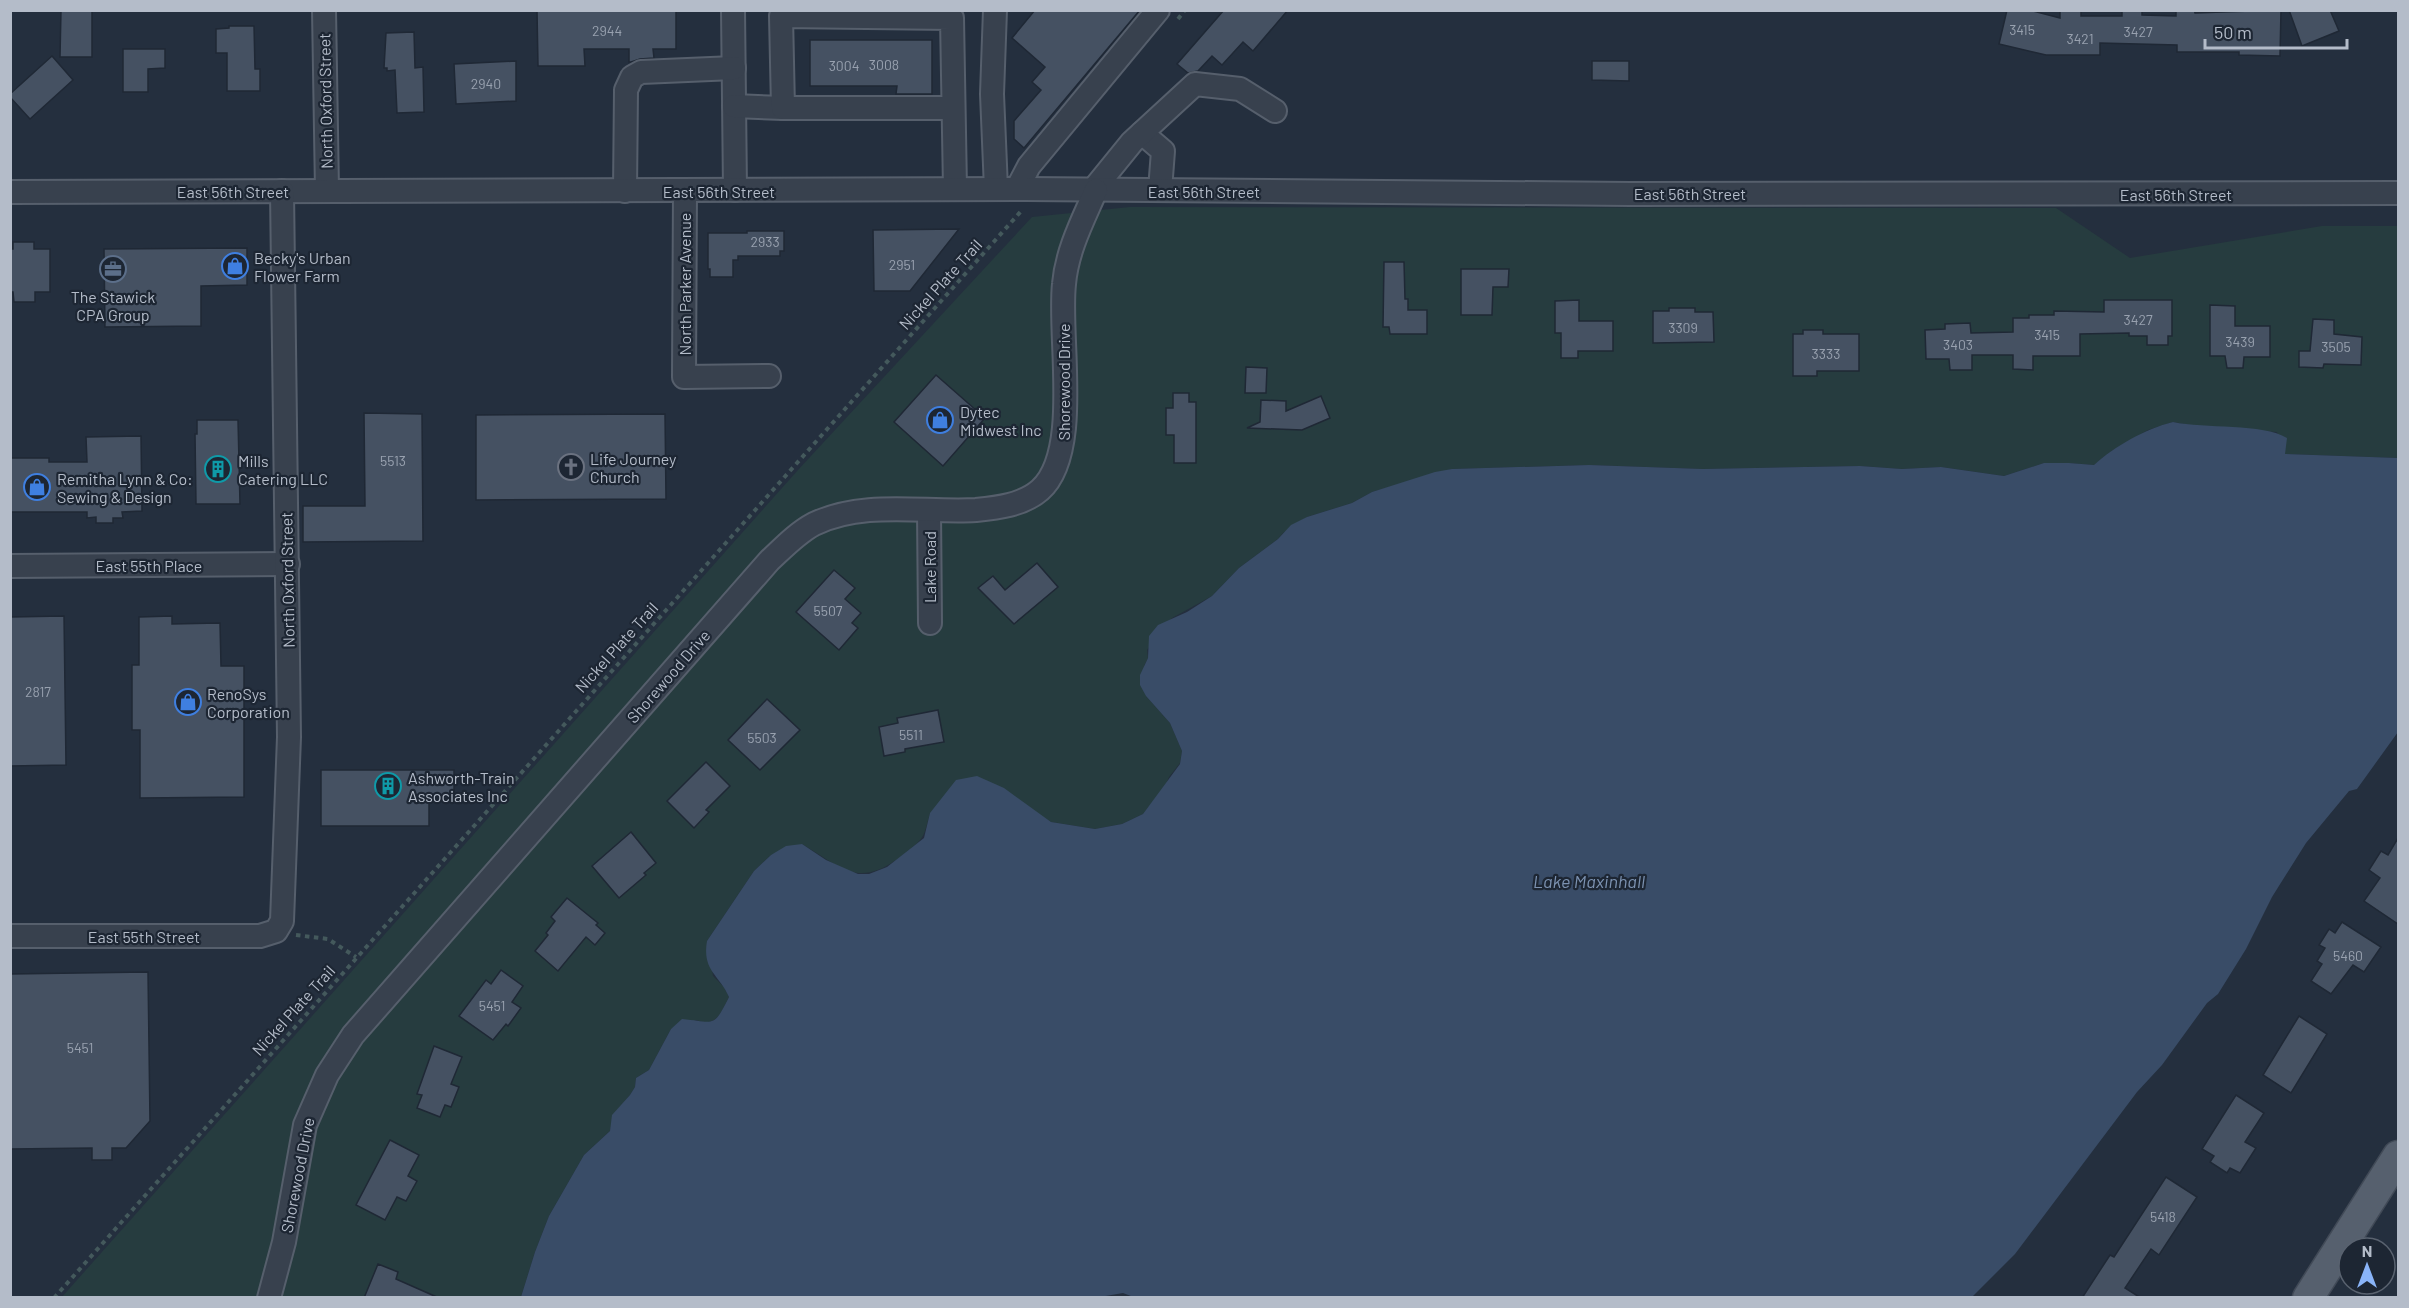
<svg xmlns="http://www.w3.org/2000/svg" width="2409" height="1308" viewBox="0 0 2409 1308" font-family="Barlow,sans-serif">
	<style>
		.green { fill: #263c3f }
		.water { fill: #394c67 }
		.building { fill: #455162; stroke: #1f2835; stroke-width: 1.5 }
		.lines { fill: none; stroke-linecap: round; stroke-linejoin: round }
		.minor-casing { stroke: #565f6c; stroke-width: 26 }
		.major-casing { stroke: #414a57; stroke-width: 33 }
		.path { stroke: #44595c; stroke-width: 4; stroke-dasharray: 4.5 4.5; stroke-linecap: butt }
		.minor { stroke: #38414e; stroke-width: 22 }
		.major { stroke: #56606e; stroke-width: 30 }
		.labels { text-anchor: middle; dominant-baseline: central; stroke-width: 4.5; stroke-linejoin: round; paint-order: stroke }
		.number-label { font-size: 14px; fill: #98a1af }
		.street-label { font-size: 16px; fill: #b4bcc9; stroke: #1d2633 }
		.poi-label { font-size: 16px; fill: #b4bcc9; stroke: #1d2633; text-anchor: start }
		.water-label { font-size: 18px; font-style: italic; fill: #7c92b1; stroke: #1d2633 }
	</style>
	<rect width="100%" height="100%" fill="#242f3e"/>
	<path class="green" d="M1130 207 2056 208 2130 258 2322 226H2398V458L2284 454 2277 432 2202 427 2173 422 2148 430 2113 450 2094 465 2069 463H2044L2004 476 1941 467 1902 469 1860 466 1703 469 1589 465 1452 469 1372 492 1352 503 1307 517 1283 533 1278 539 1239 568 1212 596 1172 618 1147 650 1148 658 1144 666 1146 696 1170 723 1182 751 1180 763 1169 777 1164 788 1143 814 1122 824 1095 829 1051 822 1038 814 930 813C923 840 924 838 903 855 858 889 844 869 802 844L771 855 754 871 707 941 713 976 724 987 729 997C721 1013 716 1028 696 1020L671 1029 649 1070 636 1078 635 1087 630 1095 613 1115 610 1131 584 1155 549 1216 535 1252 521 1297 61 1298 798 470 1032 217Z"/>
	<path class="water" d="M2173 422C2205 429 2263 423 2287 438L2285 454 2398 458V732L2357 789 2349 791 2306 843 2272 897 2246 949 2218 994 2207 1003 2162 1065 2137 1092 2015 1254 1972 1297 1136 1298 1123 1293 1094 1298 521 1297 535 1252 549 1216 584 1155 610 1131 612 1115 630 1095 635 1087 636 1078 649 1070 671 1029 682 1019C715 1022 713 1029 729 997 719 974 702 971 707 941L754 871 771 855 786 846 802 844 826 860 858 874H869L887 867 924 838 930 813 956 780 977 776 1004 788 1051 822 1095 829 1122 824 1143 814 1180 764 1182 751 1170 723 1146 696 1140 685V675L1148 658 1149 636 1158 625 1187 612 1212 596 1239 568 1278 539 1291 525 1307 517 1352 503 1372 492 1435 472 1452 469 1589 465 1703 469 1860 466 1902 469 1941 467 2004 476 2044 463H2069L2094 465C2115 446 2145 429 2173 422Z"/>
	<g class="building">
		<polygon points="61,10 92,10 92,57 60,57"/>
		<polygon points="537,10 676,10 676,49 653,49 654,58 640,59 631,62 629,62 629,49 584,49 585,66 538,66"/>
		<polygon points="1035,10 1140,10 1024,148 1014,139 1014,121 1041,90 1032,82 1045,67 1012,38"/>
		<polygon points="1224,10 1288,10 1253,51 1243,42 1222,65 1212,56 1198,71 1188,73 1177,64"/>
		<polygon points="2007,10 2029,10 2060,18 2060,10 2081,10 2081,16 2122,16 2122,10 2142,10 2142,15 2176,16 2176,10 2194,10 2195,13 2281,10 2280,56 2239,55 2239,52 2177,52 2177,45 2100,43 2100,55 2046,55 1999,44"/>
		<polygon points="2289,10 2330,10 2339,31 2302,46"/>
		<polygon points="229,26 254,26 255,69 260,69 260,91 227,91 227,53 216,53 216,29 229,28"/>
		<polygon points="414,32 415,68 423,67 424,112 397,113 395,70 387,71 387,68 384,68 386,33"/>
		<polygon points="810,40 932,40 932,94 896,94 897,86 810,86"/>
		<polygon points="123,49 165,49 165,68 148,69 148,92 123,92"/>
		<polygon points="52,56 73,80 30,119 10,97 10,94"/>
		<polygon points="516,61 516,101 456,104 454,64"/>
		<polygon points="1592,61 1629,61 1629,81 1592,80"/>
		<polygon points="959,229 910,291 874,291 873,230"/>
		<polygon points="747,231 784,231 784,251 780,251 780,256 738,256 738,260 733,260 733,277 710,277 710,269 708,269 708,233 747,233"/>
		<polygon points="13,242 34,242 34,249 50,249 50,292 35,292 35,302 14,302 13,292 10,292 10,249 13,249"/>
		<polygon points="247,248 247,285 201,286 201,326 105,327 104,249"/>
		<polygon points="1384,262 1404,262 1405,299 1408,299 1408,310 1427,310 1427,334 1390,334 1389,327 1383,327"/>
		<polygon points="1461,269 1509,269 1508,287 1493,287 1492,315 1461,315"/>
		<polygon points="1579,300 1579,321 1613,321 1613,351 1578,351 1578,358 1561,358 1561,333 1555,333 1555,301"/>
		<polygon points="2104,300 2172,300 2172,336 2168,336 2168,345 2147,345 2147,336 2129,336 2129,333 2080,334 2080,356 2033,356 2033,370 2013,369 2013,355 1972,355 1972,370 1950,370 1949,359 1926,359 1925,330 1945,329 1945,324 1970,323 1971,333 2013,332 2013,318 2029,318 2029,315 2054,315 2054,311 2104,312"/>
		<polygon points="2210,305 2235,306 2235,326 2270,326 2270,357 2244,357 2243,368 2227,368 2225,356 2210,356"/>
		<polygon points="1669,308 1695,308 1695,312 1713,312 1714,342 1653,343 1653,311 1669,311"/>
		<polygon points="2313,319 2334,320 2334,334 2362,337 2361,365 2324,364 2323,368 2299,367 2299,351 2310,351"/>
		<polygon points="1803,330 1823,330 1823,334 1859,334 1859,371 1817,371 1817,376 1793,376 1793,334 1803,334"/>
		<polygon points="1246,367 1267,368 1266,393 1245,393"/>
		<polygon points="936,375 985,418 943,466 894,422"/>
		<polygon points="1173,393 1189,393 1189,402 1196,402 1196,463 1174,463 1174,435 1166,435 1166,408 1173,408"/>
		<polygon points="1321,396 1330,418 1302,430 1247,428 1260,422 1261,400 1286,401 1286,411"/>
		<polygon points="364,413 422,414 423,541 303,542 303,506 365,506"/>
		<polygon points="665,414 666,499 476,500 476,415"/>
		<polygon points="197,420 238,420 240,504 196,504 195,434 197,434"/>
		<polygon points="141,436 142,511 122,512 123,518 113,518 113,523 96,523 96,517 87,518 87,512 10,512 10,458 49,458 49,462 87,462 86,437"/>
		<polygon points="1037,563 1058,587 1014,624 978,588 993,576 1005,590"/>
		<polygon points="834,570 855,588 845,599 861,613 852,623 858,628 839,650 796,612"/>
		<polygon points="64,616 66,765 10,766 10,617"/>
		<polygon points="172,616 172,624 220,623 221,666 244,666 244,797 140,798 140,730 132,730 132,665 139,665 139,617"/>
		<polygon points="767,699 800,730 760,770 728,740"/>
		<polygon points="938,710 944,742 905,749 905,752 884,756 879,727 898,723 897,718"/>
		<polygon points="706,762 730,786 706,810 709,812 694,828 667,801"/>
		<polygon points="321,770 454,770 454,801 429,801 429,826 321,826"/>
		<polygon points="631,832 656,863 644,873 646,875 619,898 592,866"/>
		<polygon points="2398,838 2398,924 2364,901 2380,878 2369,870 2381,851 2388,855"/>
		<polygon points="567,898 598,923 596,925 605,933 595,945 586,937 558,971 535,951 548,935 546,933 555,921 551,917"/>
		<polygon points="2342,922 2381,947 2364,972 2353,965 2331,994 2311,981 2322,964 2317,961 2325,948 2319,945 2329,929 2335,933"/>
		<polygon points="501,970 523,986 512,1002 521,1008 508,1026 506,1024 493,1040 459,1016 486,980 491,984"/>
		<polygon points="148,972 150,1121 126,1148 112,1148 112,1160 92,1160 92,1148 10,1149 10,974"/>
		<polygon points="2299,1016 2327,1034 2291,1093 2263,1075"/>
		<polygon points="434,1046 462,1057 451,1084 459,1087 451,1107 445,1105 440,1117 417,1108 422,1095 417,1094"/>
		<polygon points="2236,1095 2264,1113 2245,1142 2256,1148 2240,1173 2230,1168 2227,1173 2210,1162 2214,1156 2202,1149"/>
		<polygon points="390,1140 419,1155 408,1176 417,1181 406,1201 397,1197 385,1220 356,1205"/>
		<polygon points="2166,1177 2197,1197 2159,1255 2151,1249 2125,1288 2141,1298 2082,1298 2110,1255 2114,1257"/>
		<polygon points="378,1264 398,1272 396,1279 439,1298 364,1298"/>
	</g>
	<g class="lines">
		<defs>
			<g id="minor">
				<polyline points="324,10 327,191"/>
				<polyline points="733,10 735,190"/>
				<polyline points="995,10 992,94 996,189"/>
				<polyline points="734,106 783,108"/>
				<polyline points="953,108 783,108 781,16 952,18 955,189"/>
				<polyline points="1142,133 1163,151 1160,190"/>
				<polyline points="1017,189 1029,166 1158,10"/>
				<polyline points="1093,190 1132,142 1195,84 1240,89 1275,111"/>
				<polyline points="625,191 626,90 632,77 641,72 734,68"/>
				<polyline points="685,191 684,377 769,376"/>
				<polyline points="10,192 1027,189 1631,194 2398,193"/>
				<polyline points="929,511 930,623"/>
				<polyline points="10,566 288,564"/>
				<polyline points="10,936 260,936 276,931 282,921 289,737 282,191"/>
				<path d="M269 1298 284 1242 305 1125 327 1075 353 1035 769 561C783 548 797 533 814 524 864 500 923 513 976 510 997 508 1023 505 1040 490 1082 453 1058 337 1064 284 1067 250 1083 220 1096 190"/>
			</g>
			<polyline id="major" points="2308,1298 2398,1156"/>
		</defs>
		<use href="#minor" class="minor-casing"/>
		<use href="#major" class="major-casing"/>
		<g class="path">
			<polyline points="1178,19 1185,10"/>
			<polyline points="296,935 328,939 356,957"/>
			<polyline points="54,1298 1023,209"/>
		</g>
		<use href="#minor" class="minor"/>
		<use href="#major" class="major"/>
	</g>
	<defs>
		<symbol id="shop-ring" viewBox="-11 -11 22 22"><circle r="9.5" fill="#1d2633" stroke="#3f7fe0" stroke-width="1.5"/><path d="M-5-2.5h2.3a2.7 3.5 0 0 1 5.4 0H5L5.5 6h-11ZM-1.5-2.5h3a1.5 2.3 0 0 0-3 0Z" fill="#3f7fe0"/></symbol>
		<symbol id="office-ring" viewBox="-11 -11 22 22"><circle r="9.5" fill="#1d2633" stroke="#5c6f8a" stroke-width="1.5"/><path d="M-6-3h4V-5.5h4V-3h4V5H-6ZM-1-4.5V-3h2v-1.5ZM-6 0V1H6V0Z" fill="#5c6f8a"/></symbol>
		<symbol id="church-ring" viewBox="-11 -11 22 22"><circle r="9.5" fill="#1d2633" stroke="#6b7280" stroke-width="1.5"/><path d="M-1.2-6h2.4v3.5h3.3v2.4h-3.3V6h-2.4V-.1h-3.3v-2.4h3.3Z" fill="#6b7280"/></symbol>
		<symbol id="building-ring" viewBox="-11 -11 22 22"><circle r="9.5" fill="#1d2633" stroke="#0f9aa8" stroke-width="1.5"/><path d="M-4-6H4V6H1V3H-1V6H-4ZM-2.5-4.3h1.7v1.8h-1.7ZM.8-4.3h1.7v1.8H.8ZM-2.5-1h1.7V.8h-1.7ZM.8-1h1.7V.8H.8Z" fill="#0f9aa8"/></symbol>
	</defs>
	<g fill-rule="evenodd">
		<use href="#shop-ring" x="220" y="251" width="30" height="30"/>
		<use href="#office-ring" x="98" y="254" width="30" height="30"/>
		<use href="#shop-ring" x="925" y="405" width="30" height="30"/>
		<use href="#church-ring" x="556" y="452" width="30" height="30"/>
		<use href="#building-ring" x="203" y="454" width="30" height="30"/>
		<use href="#shop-ring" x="22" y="472" width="30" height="30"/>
		<use href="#shop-ring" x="173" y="687" width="30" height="30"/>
		<use href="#building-ring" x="373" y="771" width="30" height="30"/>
	</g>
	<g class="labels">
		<g class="number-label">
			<text x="2022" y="29">3415</text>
			<text x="607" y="30">2944</text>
			<text x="2138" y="31">3427</text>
			<text x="2080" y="38">3421</text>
			<text x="884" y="64">3008</text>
			<text x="844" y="65">3004</text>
			<text x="486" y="83">2940</text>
			<text x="765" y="241">2933</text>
			<text x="902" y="264">2951</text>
			<text x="2138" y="319">3427</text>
			<text x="1683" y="327">3309</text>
			<text x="2047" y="334">3415</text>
			<text x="2240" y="341">3439</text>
			<text x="1958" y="344">3403</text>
			<text x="2336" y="346">3505</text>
			<text x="1826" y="353">3333</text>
			<text x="393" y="460">5513</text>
			<text x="828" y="610">5507</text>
			<text x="38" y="691">2817</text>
			<text x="911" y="734">5511</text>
			<text x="762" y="737">5503</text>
			<text x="2348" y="955">5460</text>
			<text x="492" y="1005">5451</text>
			<text x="80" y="1047">5451</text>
			<text x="2163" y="1216">5418</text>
		</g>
		<g class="street-label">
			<text transform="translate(325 101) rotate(-91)">North Oxford Street</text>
			<text x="233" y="191">East 56th Street</text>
			<text x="719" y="191">East 56th Street</text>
			<text x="1204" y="191">East 56th Street</text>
			<text x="1690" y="193">East 56th Street</text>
			<text x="2176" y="194">East 56th Street</text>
			<text transform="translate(684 284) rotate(-90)">North Parker Avenue</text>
			<text transform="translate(940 284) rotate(-48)">Nickel Plate Trail</text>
			<text transform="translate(1063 382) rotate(-90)">Shorewood Drive</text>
			<text x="149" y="565">East 55th Place</text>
			<text transform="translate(929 567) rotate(-90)">Lake Road</text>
			<text transform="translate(287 580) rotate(-91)">North Oxford Street</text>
			<text transform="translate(616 647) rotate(-48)">Nickel Plate Trail</text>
			<text transform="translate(668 676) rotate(-49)">Shorewood Drive</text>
			<text x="144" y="936">East 55th Street</text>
			<text transform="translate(293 1010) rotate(-48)">Nickel Plate Trail</text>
			<text transform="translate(297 1175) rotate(-79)">Shorewood Drive</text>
		</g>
		<g class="poi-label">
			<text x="254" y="257">Becky's Urban<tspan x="254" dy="18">Flower Farm</tspan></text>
			<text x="113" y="296" text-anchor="middle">The Stawick<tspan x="113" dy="18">CPA Group</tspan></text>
			<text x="960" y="411">Dytec<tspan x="960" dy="18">Midwest Inc</tspan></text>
			<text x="590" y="458">Life Journey<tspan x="590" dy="18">Church</tspan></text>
			<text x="238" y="460">Mills<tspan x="238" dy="18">Catering LLC</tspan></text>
			<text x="57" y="478">Remitha Lynn &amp; Co:<tspan x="57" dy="18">Sewing &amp; Design</tspan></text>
			<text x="207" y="693">RenoSys<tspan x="207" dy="18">Corporation</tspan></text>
			<text x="408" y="777">Ashworth-Train<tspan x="408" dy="18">Associates Inc</tspan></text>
		</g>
		<g class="water-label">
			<text x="1589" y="881">Lake Maxinhall</text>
		</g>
	</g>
	<rect width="2409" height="1308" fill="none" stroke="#b4bcc9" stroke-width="24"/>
	<g transform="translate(2367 1266)"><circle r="28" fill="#1d2633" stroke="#59626f" stroke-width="1.5"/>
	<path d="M0-4.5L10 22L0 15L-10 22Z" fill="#8ab4f8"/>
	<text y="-9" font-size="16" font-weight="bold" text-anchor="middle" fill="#b4bcc9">N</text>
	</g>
	<path d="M2205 39v9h142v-9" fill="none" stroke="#b4bcc9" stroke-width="3"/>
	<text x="2214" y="39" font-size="18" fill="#b4bcc9" stroke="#1d2633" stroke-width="4.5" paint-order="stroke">50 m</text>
</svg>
